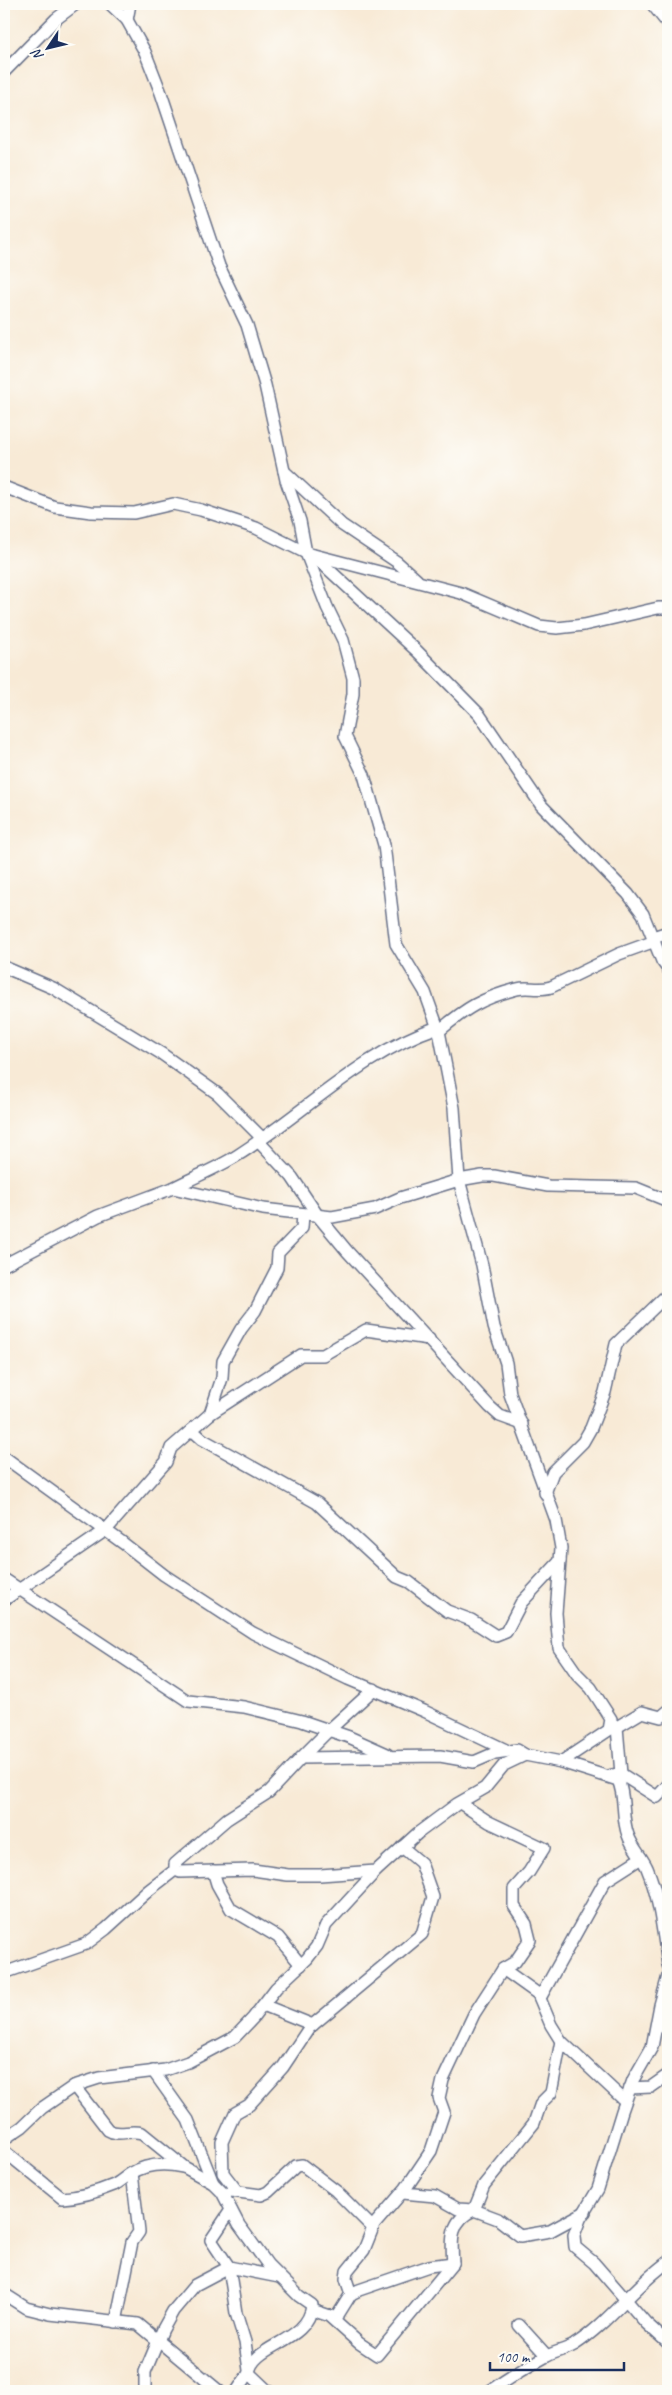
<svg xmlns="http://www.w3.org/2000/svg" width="672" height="2395" viewBox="0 0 672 2395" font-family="Caveat,sans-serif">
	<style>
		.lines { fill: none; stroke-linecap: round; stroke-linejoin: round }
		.minor-casing { stroke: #687088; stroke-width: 14 }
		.minor { stroke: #fff; stroke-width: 11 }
	</style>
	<rect width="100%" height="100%" fill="#fdfcf7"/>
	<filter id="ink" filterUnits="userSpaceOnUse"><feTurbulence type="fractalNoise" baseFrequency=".02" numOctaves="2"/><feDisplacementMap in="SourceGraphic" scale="10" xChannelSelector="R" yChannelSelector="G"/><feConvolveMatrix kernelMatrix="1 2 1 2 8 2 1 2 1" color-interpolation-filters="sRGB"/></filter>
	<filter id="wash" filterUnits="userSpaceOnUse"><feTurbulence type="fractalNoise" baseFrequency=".0096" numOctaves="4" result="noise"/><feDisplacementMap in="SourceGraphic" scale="20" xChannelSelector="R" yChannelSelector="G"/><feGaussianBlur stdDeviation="1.12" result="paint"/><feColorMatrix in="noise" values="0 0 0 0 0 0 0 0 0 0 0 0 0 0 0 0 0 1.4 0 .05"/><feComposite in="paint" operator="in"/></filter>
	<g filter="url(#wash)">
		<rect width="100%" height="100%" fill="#f8ead6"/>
	</g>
	<g filter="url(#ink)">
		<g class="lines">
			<defs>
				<g id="minor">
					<polyline points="652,4 668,24"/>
					<polyline points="127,20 130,4"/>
					<polyline points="4,72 56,19 76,4"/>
					<polyline points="284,471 342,525 397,562 417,580"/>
					<polyline points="4,487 55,507 91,512 134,513 173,504 201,510 256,528 306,553 461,593 539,626 557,628 584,625 658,608 668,608"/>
					<polyline points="313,555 417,651 479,714 541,805 628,894 643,914 662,961 668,969"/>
					<polyline points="653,937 668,932"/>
					<polyline points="4,967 53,988 162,1054 218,1094 262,1138"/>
					<path d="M439 1031C466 1008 482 998 517 989 528 986 539 991 551 987L619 954 655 941"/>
					<polyline points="258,1141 292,1177 318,1216 347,1251 490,1407 500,1416 522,1424"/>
					<path d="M173 1188C194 1177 218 1168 238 1155 305 1113 361 1053 438 1027"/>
					<polyline points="4,1265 98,1216 173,1188 263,1209 332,1217 375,1209 400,1198 459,1180 482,1176 494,1176 548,1186 636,1188 668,1201"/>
					<polyline points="210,1414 222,1378 223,1361 241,1329 255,1311 277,1268 278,1253 302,1228 303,1214"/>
					<polyline points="192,1430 202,1439 317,1503 397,1577 409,1582 447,1611 471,1620 496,1636 506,1632 521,1603 560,1561"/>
					<polyline points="4,1457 123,1543 164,1575 253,1633 348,1679 424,1711 506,1750"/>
					<polyline points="545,1493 553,1472 583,1442 591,1428 605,1392 616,1344 668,1294"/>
					<polyline points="4,1579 188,1701 244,1707 302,1721 349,1737 387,1754"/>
					<polyline points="4,1600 106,1530 166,1462 171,1448 210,1414 301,1355 323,1355 366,1330 429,1339"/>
					<polyline points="611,1725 617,1727 642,1712 661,1717 668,1711"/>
					<polyline points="617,1727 621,1774"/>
					<polyline points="301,1758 329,1730 374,1689"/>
					<path d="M561 1762 618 1780C626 1797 621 1817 628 1835 632 1847 642 1857 647 1868 660 1899 663 1933 668 1965"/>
					<polyline points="612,1775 621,1774 657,1797 668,1785"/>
					<polyline points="175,1870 180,1872 253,1870 288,1875 320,1875 376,1871"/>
					<polyline points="213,1871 217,1884 231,1909 278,1937 301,1965"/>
					<polyline points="503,1969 538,1994 551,2025 561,2041 625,2101"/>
					<polyline points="4,1973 86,1944 106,1929 149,1890 175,1870 175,1864 227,1819 269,1792 301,1758 440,1756 474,1762 495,1753 517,1750 525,1755 561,1762 609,1730 611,1719 591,1688 577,1674 559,1648 556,1613 561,1548 556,1520 510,1394 506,1363 494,1327 482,1265 459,1180 454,1108 439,1031 425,992 396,944 384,845 364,775 345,736 353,694 353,678 343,640 327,607 306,553 300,521 286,480 265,385 247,325 219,266 161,93 145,52 127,20 110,4"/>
					<polyline points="668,1976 660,2005 652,2047 633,2080 622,2111 598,2189 580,2219 574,2235 575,2247 594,2263 646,2323 668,2343"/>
					<polyline points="540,1998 605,1881 641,1858"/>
					<polyline points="263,2005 313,2025"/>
					<polyline points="153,2071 188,2120 213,2183"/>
					<path d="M74 2086 108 2130C119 2137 130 2129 142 2133L184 2167 213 2183 222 2192 239 2225 268 2265 299 2296 312 2305C309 2343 252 2344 249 2373"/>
					<polyline points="630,2088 651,2087 668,2075"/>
					<polyline points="4,2139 22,2127 42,2108 74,2086 99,2078 165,2070 188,2062 235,2037 253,2018 276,1988 307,1959 317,1946 326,1925 376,1871 418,1833 457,1804 485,1788 504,1765 525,1755"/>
					<path d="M4 2151 62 2198C81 2197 97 2192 114 2185 120 2182 125 2177 130 2174 146 2164 164 2163 182 2167"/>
					<polyline points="231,2191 261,2195 268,2192 296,2166 302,2165 336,2191 369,2224 374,2225"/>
					<polyline points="237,2191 223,2173 222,2142 235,2113 249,2105 283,2067 309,2028 422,1934 433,1897 421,1863 402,1847"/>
					<polyline points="403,2193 435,2196 458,2209 474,2210 484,2185 534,2123 541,2103 551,2093 561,2041"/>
					<polyline points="231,2210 211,2240 229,2267 236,2313 245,2342 249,2370"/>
					<polyline points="4,2294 26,2308 50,2314 138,2324 219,2391"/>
					<polyline points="351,2294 346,2279 347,2271 364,2250 374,2225 406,2188 431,2151 444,2112 439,2098 443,2080 474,2014 503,1969 515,1962 530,1940 526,1924 514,1906 514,1889 529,1872 544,1848 489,1822 460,1803"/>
					<path d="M312 2310 336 2318 351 2294 359 2290 429 2266 453 2263C451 2240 450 2220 474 2210L498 2219 520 2236 550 2231 585 2212"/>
					<polyline points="330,2317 359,2343 377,2355 453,2263"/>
					<polyline points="116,2322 132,2242 139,2232 132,2173"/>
					<polyline points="519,2325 547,2356"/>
					<polyline points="145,2391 145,2372 163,2329 173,2311 195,2285 229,2267 279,2277"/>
					<polyline points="237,2391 249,2373 268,2391"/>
					<path d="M490 2391C508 2378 526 2367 545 2357 554 2352 565 2350 574 2345 609 2323 634 2286 668 2262"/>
				</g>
			</defs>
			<use href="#minor" class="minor-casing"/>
			<use href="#minor" class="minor"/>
		</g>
	</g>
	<rect width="672" height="2395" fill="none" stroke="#fdfcf7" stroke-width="20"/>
	<g transform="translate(48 48) rotate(235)" stroke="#fdfcf7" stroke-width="4" paint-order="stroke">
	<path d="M0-4L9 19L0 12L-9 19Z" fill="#1b2f5e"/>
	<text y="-8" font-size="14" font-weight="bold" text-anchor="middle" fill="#1b2f5e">N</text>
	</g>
	<path d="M490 2362v8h134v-8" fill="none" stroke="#1b2f5e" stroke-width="2.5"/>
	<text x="497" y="2362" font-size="15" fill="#1b2f5e" stroke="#fdfcf7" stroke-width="4" paint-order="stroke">100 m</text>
</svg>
